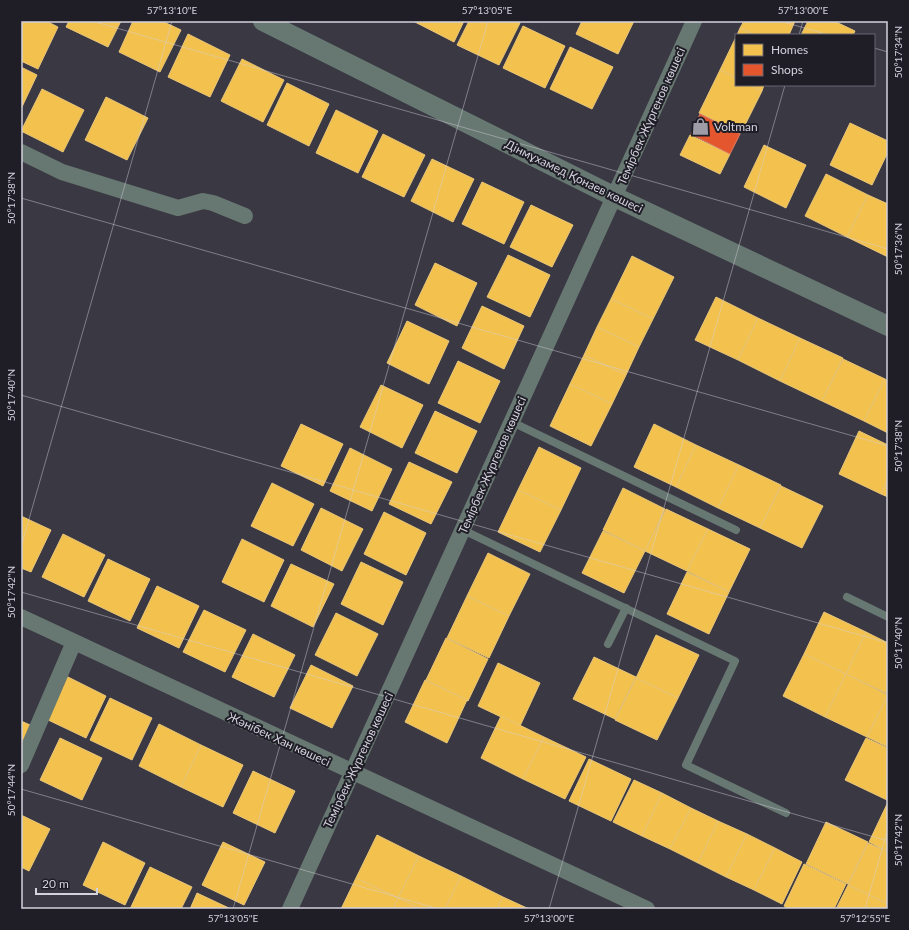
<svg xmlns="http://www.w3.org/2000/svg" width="909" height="930" viewBox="0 0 909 930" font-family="Lato,sans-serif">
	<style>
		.homes { fill: #f2c14e; stroke: #e9c679 }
		.shops { fill: #e4572e; stroke: #df7c62 }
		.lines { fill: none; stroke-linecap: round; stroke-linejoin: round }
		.service { stroke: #677771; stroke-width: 8 }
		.minor { stroke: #677771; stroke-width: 16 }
		.tertiary { stroke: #677771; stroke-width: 20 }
		.ticks { fill: none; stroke: #d4d2dd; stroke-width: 1; stroke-opacity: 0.45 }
		.labels { text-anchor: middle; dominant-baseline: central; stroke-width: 4; stroke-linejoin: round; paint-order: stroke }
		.street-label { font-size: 12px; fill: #d4d2dd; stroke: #1f1d26 }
		.poi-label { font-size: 12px; fill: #d4d2dd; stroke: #1f1d26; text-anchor: start }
		.neatline { fill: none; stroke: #d4d2dd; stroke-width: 1.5 }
		.ticks-label { font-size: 10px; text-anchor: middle; fill: #d4d2dd }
	</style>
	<rect width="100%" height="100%" fill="#3a3842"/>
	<g class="homes">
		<polygon points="21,21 46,21 58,27 38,69 21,61"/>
		<polygon points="69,21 121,21 108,47 66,27"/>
		<polygon points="133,21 162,21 181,30 160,72 119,52"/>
		<polygon points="413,21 464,21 454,42"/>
		<polygon points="469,21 516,21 520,23 499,65 457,45"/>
		<polygon points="582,21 634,21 618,54 576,34"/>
		<polygon points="744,21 795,21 789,35 755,35 740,28"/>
		<polygon points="808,21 834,21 855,31 853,35 801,35"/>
		<polygon points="523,26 565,46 545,88 503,68"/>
		<polygon points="740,28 755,35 737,35"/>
		<polygon points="188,34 230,55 210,97 168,77"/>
		<polygon points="736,37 736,78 720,70"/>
		<polygon points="570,47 613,67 592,109 550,89"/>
		<polygon points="242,59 284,80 263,122 221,101"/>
		<polygon points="21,67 37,75 21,109"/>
		<polygon points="720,70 736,78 736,85 750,85 762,91 741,133 699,113"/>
		<polygon points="287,83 329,104 309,146 267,125"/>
		<polygon points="750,85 764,85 762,91"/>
		<polygon points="42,89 84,110 63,152 21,131"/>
		<polygon points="106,97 148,118 127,160 85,140"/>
		<polygon points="336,110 378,131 358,173 316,153"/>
		<polygon points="850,123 888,141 888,152 872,185 830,165"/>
		<polygon points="383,134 425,155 404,197 362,177"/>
		<polygon points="690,135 730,154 720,174 680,155"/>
		<polygon points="764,145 806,165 786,208 744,187"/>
		<polygon points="432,159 474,179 453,222 411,201"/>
		<polygon points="826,174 868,195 847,237 805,216"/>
		<polygon points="482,182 524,202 504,244 462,224"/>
		<polygon points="868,195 888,204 888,257 847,237"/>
		<polygon points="531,205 573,225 552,267 510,247"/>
		<polygon points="508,255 550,275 530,317 487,297"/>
		<polygon points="632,256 674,277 653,319 611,299"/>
		<polygon points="435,263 477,283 457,326 415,305"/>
		<polygon points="716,297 758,318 738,360 695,340"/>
		<polygon points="611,299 653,319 639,347 597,327"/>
		<polygon points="482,306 524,326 504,369 462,348"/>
		<polygon points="758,318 800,338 780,381 738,360"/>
		<polygon points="407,321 449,341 429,384 387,363"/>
		<polygon points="597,327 639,347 626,375 584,355"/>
		<polygon points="800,338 843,358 822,401 780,381"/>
		<polygon points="584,355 626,375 612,404 570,384"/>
		<polygon points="843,359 885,379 864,421 822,401"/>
		<polygon points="458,361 500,381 480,423 438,403"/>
		<polygon points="885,379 888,381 888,433 864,421"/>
		<polygon points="570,384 612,404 591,446 550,426"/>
		<polygon points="381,385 423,405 402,448 360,427"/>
		<polygon points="435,411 477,431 457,473 415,453"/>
		<polygon points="301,424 343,444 323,486 281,466"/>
		<polygon points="654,424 696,445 676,487 634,467"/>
		<polygon points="859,431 888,445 888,479 881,494 839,474"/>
		<polygon points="696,445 739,465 718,508 676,487"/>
		<polygon points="539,447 581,468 561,510 518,490"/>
		<polygon points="350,448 392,469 372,511 330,491"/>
		<polygon points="409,462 452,482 431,524 389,504"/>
		<polygon points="739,465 781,485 760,528 718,508"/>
		<polygon points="888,480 888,497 881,494"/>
		<polygon points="272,483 314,504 293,546 251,526"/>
		<polygon points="781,486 823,506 802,548 760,528"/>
		<polygon points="623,488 665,509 645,551 603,530"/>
		<polygon points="518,490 561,510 540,552 498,532"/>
		<polygon points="321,508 363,529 342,571 301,550"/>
		<polygon points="666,509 708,529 687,571 645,551"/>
		<polygon points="384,512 426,533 406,575 364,554"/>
		<polygon points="21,516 51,530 31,572 21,568"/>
		<polygon points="708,529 750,549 729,592 687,571"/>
		<polygon points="603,531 645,551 624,593 582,573"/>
		<polygon points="63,534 105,555 84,597 42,577"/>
		<polygon points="242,539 284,560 264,602 222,582"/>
		<polygon points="488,553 530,574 509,616 467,596"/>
		<polygon points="108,559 150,579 130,621 88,601"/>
		<polygon points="361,562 403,582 383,625 341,604"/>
		<polygon points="291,564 334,584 313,627 271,606"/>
		<polygon points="687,572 729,592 709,634 667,614"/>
		<polygon points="157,586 199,606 179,648 137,628"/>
		<polygon points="467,596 509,616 489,658 447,638"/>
		<polygon points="204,610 246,630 225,672 183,652"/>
		<polygon points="824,612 866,632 846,674 804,654"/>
		<polygon points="336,613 378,634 357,676 315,655"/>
		<polygon points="866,632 888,643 888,694 846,674"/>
		<polygon points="253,634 295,655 274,697 232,677"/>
		<polygon points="656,635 699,655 678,698 636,678"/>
		<polygon points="446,638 488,659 468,701 426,680"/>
		<polygon points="804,654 846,674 825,717 783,696"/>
		<polygon points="594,657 636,677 615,719 573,699"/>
		<polygon points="498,663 540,683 520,726 478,706"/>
		<polygon points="311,665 353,686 332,728 290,708"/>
		<polygon points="846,674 888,695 867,737 825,717"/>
		<polygon points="64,675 106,696 86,738 44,718"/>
		<polygon points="636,678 678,698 657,740 615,720"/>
		<polygon points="425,680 467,700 447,743 405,722"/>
		<polygon points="888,695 888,747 867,737"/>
		<polygon points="110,698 152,718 132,760 90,740"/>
		<polygon points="501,716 544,737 523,779 481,758"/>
		<polygon points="21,721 37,728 21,760"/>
		<polygon points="159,724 201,745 181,787 139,766"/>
		<polygon points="544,737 586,757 565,799 523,779"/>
		<polygon points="60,738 102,758 82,800 40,780"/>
		<polygon points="866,738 888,748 887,800 845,780"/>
		<polygon points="201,745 243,765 223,807 181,787"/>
		<polygon points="589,759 631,779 611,821 569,801"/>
		<polygon points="253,771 295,791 275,833 233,813"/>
		<polygon points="634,780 662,793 642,836 613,822"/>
		<polygon points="662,793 691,808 670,849 642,836"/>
		<polygon points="888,802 888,852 869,842"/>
		<polygon points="691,808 718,821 698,863 670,849"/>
		<polygon points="21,815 50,829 29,871 21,867"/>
		<polygon points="718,821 747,834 726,877 698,863"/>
		<polygon points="826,822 868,842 848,884 806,864"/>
		<polygon points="747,834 775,848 754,890 726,877"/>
		<polygon points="377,835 419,856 398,898 356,878"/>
		<polygon points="103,842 145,863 125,905 83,885"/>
		<polygon points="223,842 265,862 244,905 202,885"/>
		<polygon points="868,843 888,852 888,904 848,885"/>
		<polygon points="775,848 802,862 782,904 754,890"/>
		<polygon points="419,856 461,876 445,909 421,909 398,898"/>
		<polygon points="804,864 846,884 834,909 789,909 784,906"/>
		<polygon points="150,867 192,887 181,909 130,909"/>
		<polygon points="461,876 503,897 497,909 445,909"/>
		<polygon points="356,878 398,898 393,909 341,909"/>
		<polygon points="848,885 888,904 888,909 836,909"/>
		<polygon points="197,893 231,909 190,909"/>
		<polygon points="503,897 529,909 497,909"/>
		<polygon points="398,898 421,909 393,909"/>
	</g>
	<polygon class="shops" points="700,114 740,134 730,154 691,134"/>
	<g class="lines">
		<g class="service">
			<polyline points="512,422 736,530"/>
			<polyline points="463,530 735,661 686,765 786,813"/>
			<polyline points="847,597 888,617"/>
			<polyline points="608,644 626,608"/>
		</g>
		<g class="minor">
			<polyline points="21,152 62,172 178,208 203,201 213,203 245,216"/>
			<polyline points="21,617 647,909"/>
			<polyline points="21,765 74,642"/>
			<polyline points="290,909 694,21"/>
		</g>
		<polyline class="tertiary" points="263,21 615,197 888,326"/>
	</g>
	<path class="ticks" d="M92 21 888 249M780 21 829 35M799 35 803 21M874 48 888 52M21 198 888 446M21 395 888 643M21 547 172 21M21 592 888 841M21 789 439 909M233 909 488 21M549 909 785 85M865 909 888 828"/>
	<defs>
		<symbol id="shop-bare" viewBox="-9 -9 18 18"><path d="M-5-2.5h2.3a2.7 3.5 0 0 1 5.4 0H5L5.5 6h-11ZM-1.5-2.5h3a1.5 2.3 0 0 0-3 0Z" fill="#9e9ca7" stroke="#1f1d26" stroke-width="2.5" paint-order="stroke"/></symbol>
	</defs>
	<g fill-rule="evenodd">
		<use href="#shop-bare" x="688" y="114" width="25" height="25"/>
	</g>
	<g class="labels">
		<g class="street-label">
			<text transform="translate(651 116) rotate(-66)">Темірбек Жүргенов көшесі</text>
			<text transform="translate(574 176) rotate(26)">Дінмұхамед Қонаев көшесі</text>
			<text transform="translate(492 465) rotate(-66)">Темірбек Жүргенов көшесі</text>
			<text transform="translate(279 739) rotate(25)">Жәнібек Хан көшесі</text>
			<text transform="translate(358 760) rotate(-65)">Темірбек Жүргенов көшесі</text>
		</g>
		<g class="poi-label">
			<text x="714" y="126">Voltman</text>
		</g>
	</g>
	<rect width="909" height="930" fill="none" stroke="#1f1d26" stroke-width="44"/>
	<rect x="735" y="34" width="140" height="52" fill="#1f1d26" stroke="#67656f"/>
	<rect x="743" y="44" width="20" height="12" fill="#f2c14e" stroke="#67656f"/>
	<text x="771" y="54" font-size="12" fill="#d4d2dd">Homes</text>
	<rect x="743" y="64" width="20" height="12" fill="#e4572e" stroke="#67656f"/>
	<text x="771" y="74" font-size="12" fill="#d4d2dd">Shops</text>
	<path d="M36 888v6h61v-6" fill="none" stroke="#d4d2dd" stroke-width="2"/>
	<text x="42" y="888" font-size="12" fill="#d4d2dd" stroke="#1f1d26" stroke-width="3" paint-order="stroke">20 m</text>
	<rect x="22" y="22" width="865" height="886" class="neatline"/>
	<g class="ticks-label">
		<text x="172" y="14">57°13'10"E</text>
		<text x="487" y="14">57°13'05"E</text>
		<text x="803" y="14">57°13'00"E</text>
		<text transform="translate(898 52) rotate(-90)" y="4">50°17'34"N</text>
		<text transform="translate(11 198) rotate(-90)" y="4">50°17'38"N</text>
		<text transform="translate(898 249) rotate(-90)" y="4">50°17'36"N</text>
		<text transform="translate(11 395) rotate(-90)" y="4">50°17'40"N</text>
		<text transform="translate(898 446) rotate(-90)" y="4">50°17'38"N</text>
		<text transform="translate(11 592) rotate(-90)" y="4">50°17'42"N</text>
		<text transform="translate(898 643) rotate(-90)" y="4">50°17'40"N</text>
		<text transform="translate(11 790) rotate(-90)" y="4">50°17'44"N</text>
		<text transform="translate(898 840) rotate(-90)" y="4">50°17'42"N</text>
		<text x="233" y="922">57°13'05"E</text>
		<text x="549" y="922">57°13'00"E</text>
		<text x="865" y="922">57°12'55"E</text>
	</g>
</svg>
